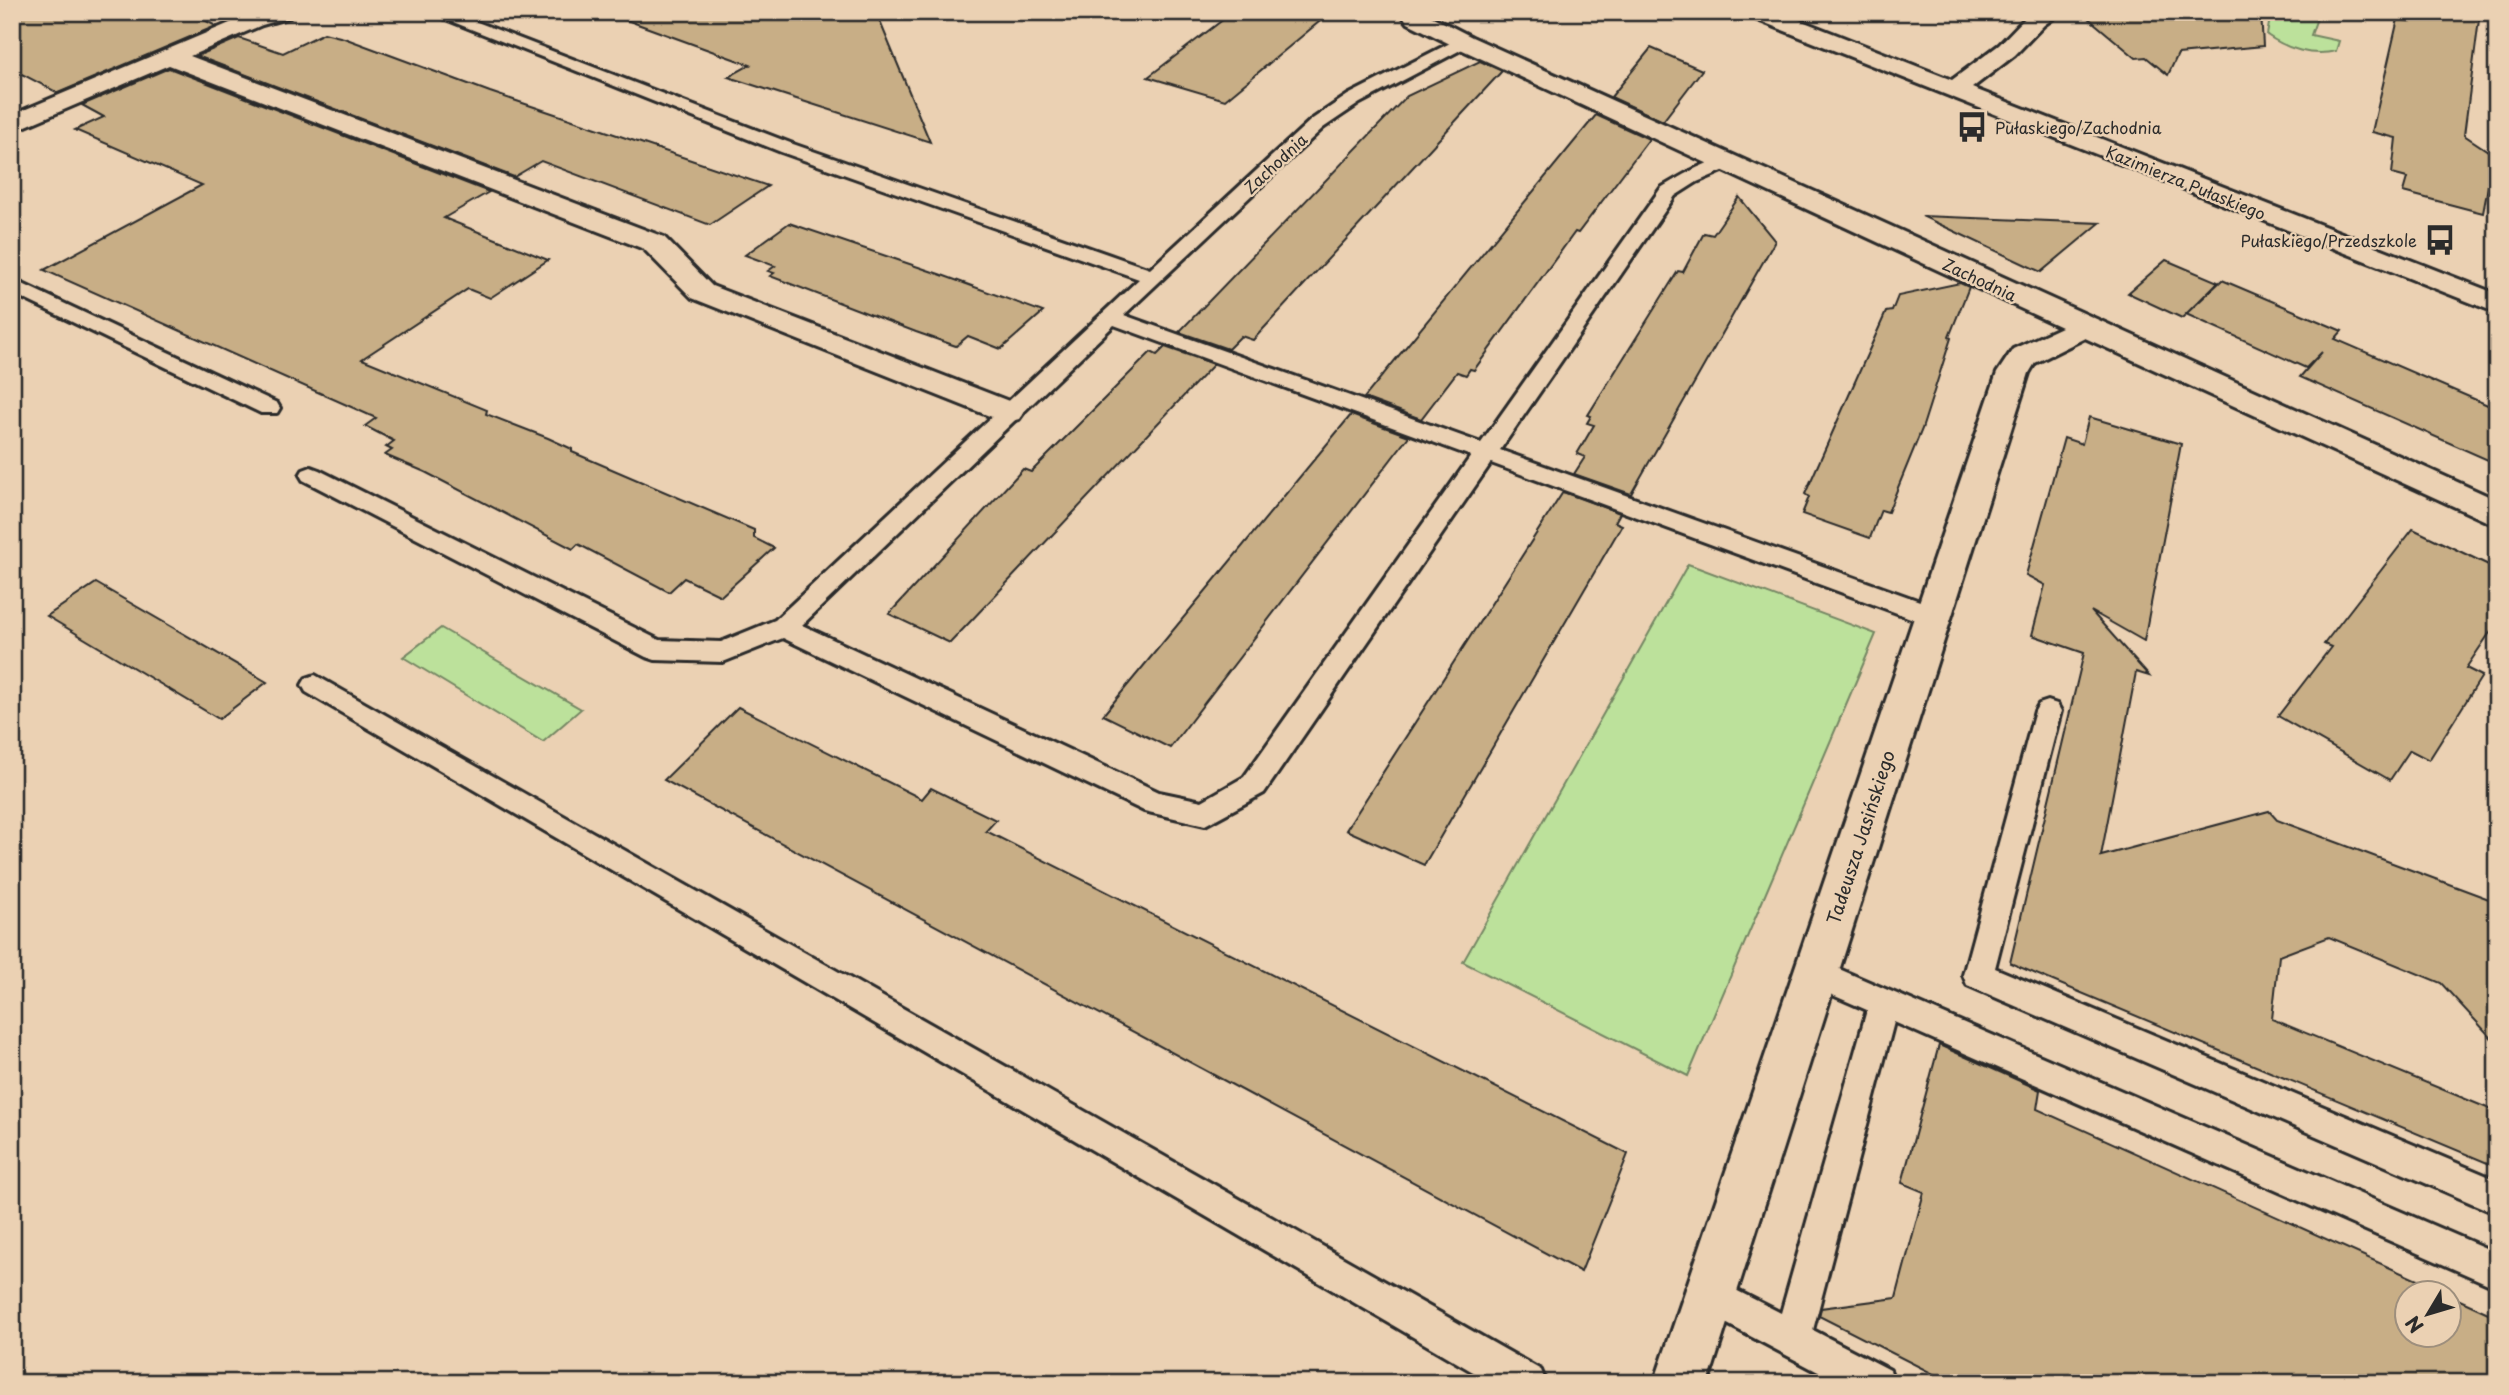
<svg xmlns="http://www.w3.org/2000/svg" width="2509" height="1395" viewBox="0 0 2509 1395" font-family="'Playpen Sans',sans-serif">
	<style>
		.green { fill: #bce19b; stroke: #748663; stroke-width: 2 }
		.building { fill: #c8ae86; stroke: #2b2b2b; stroke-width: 2 }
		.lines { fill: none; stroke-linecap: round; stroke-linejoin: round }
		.service-casing { stroke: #2b2b2b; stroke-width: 6 }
		.minor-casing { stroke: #2b2b2b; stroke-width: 6 }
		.service { fill: #ebd1b3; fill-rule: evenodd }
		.minor { fill: #ebd1b3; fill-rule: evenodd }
		.labels { text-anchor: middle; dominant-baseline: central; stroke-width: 5; stroke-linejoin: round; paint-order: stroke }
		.far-poi-label { font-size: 16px; fill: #2b2b2b; stroke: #ebd1b3; text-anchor: start }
		.far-street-label { font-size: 16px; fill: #2b2b2b; stroke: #ebd1b3 }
		.street-label { font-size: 18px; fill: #2b2b2b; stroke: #ebd1b3 }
	</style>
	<rect width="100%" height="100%" fill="#ebd1b3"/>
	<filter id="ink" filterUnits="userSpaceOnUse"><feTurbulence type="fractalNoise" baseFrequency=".0143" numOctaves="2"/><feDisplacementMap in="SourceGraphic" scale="14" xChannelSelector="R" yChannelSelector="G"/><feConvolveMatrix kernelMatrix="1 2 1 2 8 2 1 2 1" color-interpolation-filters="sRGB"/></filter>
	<g filter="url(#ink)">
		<g class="green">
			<path d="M2271 12 2311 13 2317 18 2311 35 2339 41 2336 51C2312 57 2287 49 2267 35Z"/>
			<polygon points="1688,564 1876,634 1688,1076 1463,962"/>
			<polygon points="441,628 581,709 543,742 403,657"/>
		</g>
		<g class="building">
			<polygon points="28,12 189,12 216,26 58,93 12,69 12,21"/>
			<polygon points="622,12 876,12 930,142 728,77 750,65 621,18"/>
			<polygon points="1233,12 1331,12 1225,100 1148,77"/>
			<polygon points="2081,12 2261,12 2263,46 2178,54 2168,75 2146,57 2136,58"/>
			<polygon points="2411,12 2480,12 2464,135 2494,155 2483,213 2403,192 2407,178 2392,174 2396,138 2372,132 2398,19 2409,21"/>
			<polygon points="324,33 344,38 490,92 768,186 710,225 541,161 514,177 197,56 239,38 283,53"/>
			<polygon points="1651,48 1702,70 1663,121 1611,97"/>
			<polygon points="1480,61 1502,71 1253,340 1241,336 1228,349 1179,332 1407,96"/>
			<polygon points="169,68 489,192 444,218 548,260 490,298 468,289 362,359 487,410 486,414 548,438 572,449 572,452 754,530 754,538 774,548 721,596 684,578 669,592 578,544 573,549 425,472 385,455 392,450 386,447 394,441 365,426 376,418 44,270 202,185 75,130 104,117 82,105"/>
			<polygon points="1596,115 1649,139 1578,233 1575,232 1474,370 1470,369 1466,375 1457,372 1421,419 1364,398"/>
			<polygon points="1739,197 1775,241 1631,494 1574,474 1585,457 1577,454 1594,425 1587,423 1591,416 1588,415 1678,271 1683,272 1704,233 1713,235"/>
			<polygon points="1922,216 2100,223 2041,272"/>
			<polygon points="789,223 939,274 1043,312 1001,349 968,336 956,346 916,332 770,276 774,273 768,271 775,266 745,255"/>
			<polygon points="2166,260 2218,282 2186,314 2222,280 2342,331 2335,339 2497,409 2497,464 2300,377 2322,352 2306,368 2186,314 2182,318 2128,293"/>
			<polygon points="1960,283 1969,287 1949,337 1951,338 1922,429 1888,512 1881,510 1870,538 1802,514 1809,497 1805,494 1886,312 1892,311 1898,296"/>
			<polygon points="1165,347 1214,364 950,643 889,614 1023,469 1031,472 1151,352 1157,355"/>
			<polygon points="1351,415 1409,436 1170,748 1103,715"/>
			<polygon points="2089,417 2181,444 2144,641 2091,611 2149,676 2136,672 2101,856 2269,811 2277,820 2497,902 2497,1044 2441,983 2329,937 2279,956 2272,1019 2497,1112 2497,1167 2010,963 2084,653 2032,635 2045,585 2026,575 2064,438 2082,444"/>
			<polygon points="1563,492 1620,513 1615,522 1622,525 1424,865 1346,830"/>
			<polygon points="2413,529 2497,569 2497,622 2466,668 2482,676 2429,760 2410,750 2390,780 2278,716 2331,647 2324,644"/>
			<polygon points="96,583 267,682 219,719 47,616"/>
			<polygon points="738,707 922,799 931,788 996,820 986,831 1628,1154 1581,1272 664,780"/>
			<polygon points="1939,1045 2040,1090 2037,1109 2446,1293 2407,1293 2407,1335 2449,1335 2449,1295 2497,1317 2497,1383 1951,1383 1819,1316 1821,1308 1896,1298 1924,1192 1902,1183"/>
		</g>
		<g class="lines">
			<defs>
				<g id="service">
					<polygon points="12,12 26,12 12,19"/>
					<path d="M428 12H451L793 144 1150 269 1311 120 1348 95 1458 39H1470L1472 42 1470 45 1360 103 1323 128 1124 315 1481 443 1661 188C1678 178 1714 155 1732 159L1735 163 1732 167 1697 182 1675 196 1500 450 1942 609 1945 616 1942 623 1933 625 1924 623 1491 463 1264 793 1205 825 1144 811 783 638 723 662 655 660 646 657 303 480 300 475 303 470 311 467 319 470 659 640 721 642 775 620 1139 279 781 152ZM1114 325 1471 456 1244 777 1202 801 1159 792 802 625Z"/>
					<polygon points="12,279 277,403 280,408 277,413 261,413 12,293"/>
					<polygon points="315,675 1541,1370 1546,1383 1492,1383 306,692 302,685 306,678"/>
					<polygon points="2048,701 2057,704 2061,711 1995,968 2497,1180 2497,1214 1967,985 1963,975 2035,711 2039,704"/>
					<polygon points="1816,959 2497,1253 2497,1288 1894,1022 1813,1330 1890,1370 1895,1383 1839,1383 1697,1308 1692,1295 1697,1282 1710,1277 1781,1313 1867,1010 1805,983 1801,973 1805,963"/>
				</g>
				<g id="minor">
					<polygon points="256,12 293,12 290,17 262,25 190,56 664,237 712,286 1019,405 1024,412 1019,419 1008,422 997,419 692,298 644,249 169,65 12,132 12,115"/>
					<polygon points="1400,12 1423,12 1472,37 2497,500 2497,526 2085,338 2035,363 2029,373 1708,1383 1654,1383 1997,373 2013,349 2061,327 1456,47 1408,23"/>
					<polygon points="1747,12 1779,12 1952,80 1999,45 2028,15 2033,12 2062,12 2044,25 2015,55 1972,88 2497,294 2497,313 1750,17"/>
				</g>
			</defs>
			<use href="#service" class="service-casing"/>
			<use href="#minor" class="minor-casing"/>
			<use href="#service" class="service"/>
			<use href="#minor" class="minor"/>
		</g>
	</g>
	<defs>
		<symbol id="bus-bare" viewBox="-9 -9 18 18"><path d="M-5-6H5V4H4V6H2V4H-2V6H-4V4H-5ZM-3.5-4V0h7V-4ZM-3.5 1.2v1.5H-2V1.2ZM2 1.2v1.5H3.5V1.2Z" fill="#2b2b2b" stroke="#ebd1b3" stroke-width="2.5" paint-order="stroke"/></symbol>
	</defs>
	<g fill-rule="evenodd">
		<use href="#bus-bare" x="1950" y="105" width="44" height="44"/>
		<use href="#bus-bare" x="2418" y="218" width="44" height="44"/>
	</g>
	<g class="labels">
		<g class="far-poi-label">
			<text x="1995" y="127">Pułaskiego/Zachodnia</text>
			<text x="2417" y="240" text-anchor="end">Pułaskiego/Przedszkole</text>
		</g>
		<g class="far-street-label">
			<text transform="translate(1275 163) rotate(-43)">Zachodnia</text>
			<text transform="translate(2186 182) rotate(22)">Kazimierza Pułaskiego</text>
			<text transform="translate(1980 279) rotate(25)">Zachodnia</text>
		</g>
		<g class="street-label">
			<text transform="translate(1860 837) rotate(-72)">Tadeusza Jasińskiego</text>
		</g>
	</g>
	<rect width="2509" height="1395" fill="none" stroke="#ebd1b3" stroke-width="42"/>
	<rect x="21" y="21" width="2467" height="1353" fill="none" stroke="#2b2b2b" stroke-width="2.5" filter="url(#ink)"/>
	<g transform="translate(2428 1314) rotate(232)"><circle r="33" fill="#ebd1b3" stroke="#9e8f7d" stroke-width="2"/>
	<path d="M0-5L12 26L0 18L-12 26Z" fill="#2b2b2b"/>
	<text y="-10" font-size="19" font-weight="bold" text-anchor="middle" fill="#2b2b2b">N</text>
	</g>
</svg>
